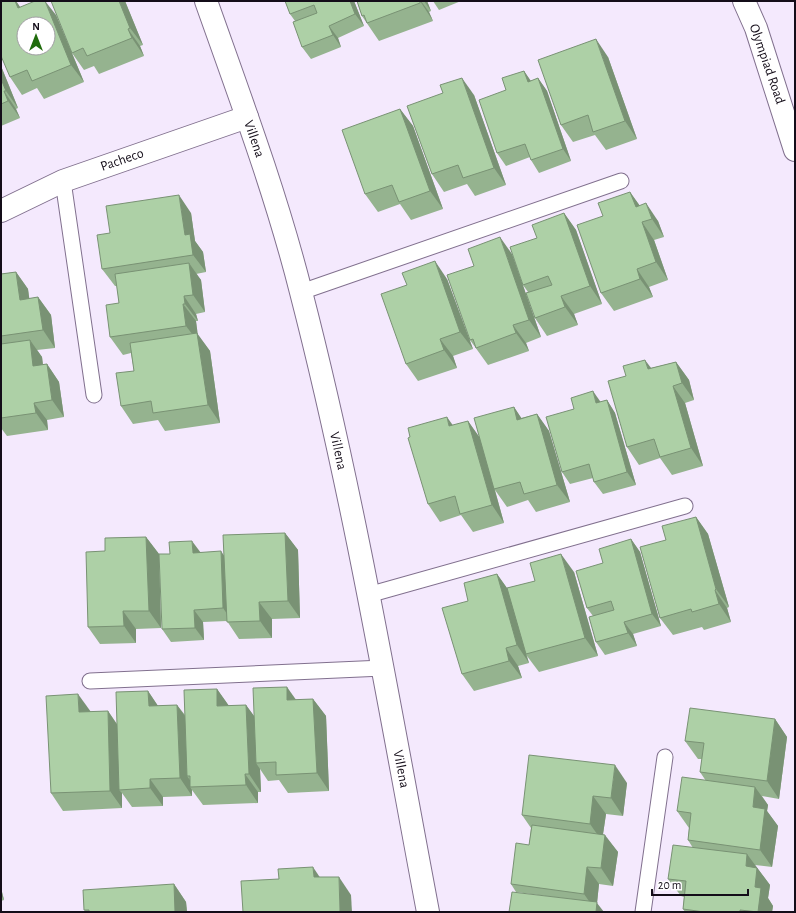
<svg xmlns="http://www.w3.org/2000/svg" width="796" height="913" viewBox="0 0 796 913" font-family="'Alegreya Sans',sans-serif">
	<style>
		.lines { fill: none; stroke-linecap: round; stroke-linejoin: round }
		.service-casing { stroke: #81708e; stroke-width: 17 }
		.minor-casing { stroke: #81708e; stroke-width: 24 }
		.secondary-casing { stroke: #81708e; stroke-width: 24 }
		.service { stroke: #fff; stroke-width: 15 }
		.minor { stroke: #fff; stroke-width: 22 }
		.secondary { stroke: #fff; stroke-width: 22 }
		.wall { fill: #95b38f }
		.shaded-wall { fill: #799274 }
		.building { fill: #add0a6; stroke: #799274; fill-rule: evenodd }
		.labels { text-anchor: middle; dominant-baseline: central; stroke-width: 3.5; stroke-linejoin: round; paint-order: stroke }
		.street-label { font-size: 14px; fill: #140d19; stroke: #fff }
	</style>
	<rect width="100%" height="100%" fill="#f4e9fd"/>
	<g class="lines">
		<defs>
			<g id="service">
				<polyline points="63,181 94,395"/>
				<polyline points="301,292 621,181"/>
				<polyline points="368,595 685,506"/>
				<polyline points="90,681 383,668"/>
				<polyline points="643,912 665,757"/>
			</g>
			<g id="minor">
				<path d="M206 1C240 97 276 193 301 292 354 497 389 705 428 912"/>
				<polyline points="1,211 63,181 247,117"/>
			</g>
			<polyline id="secondary" points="744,1 756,28 795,150"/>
		</defs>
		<use href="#service" class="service-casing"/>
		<use href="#minor" class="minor-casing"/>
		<use href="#secondary" class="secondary-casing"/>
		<use href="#service" class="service"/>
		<use href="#minor" class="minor"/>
		<use href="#secondary" class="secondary"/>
	</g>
	<g class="wall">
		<polygon points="1,1 16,1 20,7 56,15 84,82 44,99 37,88 22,95 10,77"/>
		<polygon points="125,1 143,45 140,46 144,56 99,74 94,66 84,70 72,53"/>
		<polygon points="285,1 354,1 364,26 338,38 341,47 311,59 302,47 295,21 290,14"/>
		<polygon points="357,1 427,1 431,11 429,12 433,21 379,41 362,16"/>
		<polygon points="433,1 461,1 439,10"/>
		<polygon points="608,57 637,139 606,150 595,135 573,142 561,125"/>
		<polygon points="1,66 18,108 16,109 20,118 1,126"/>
		<polygon points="524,71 531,81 538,78 547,91 571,161 539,173 531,160 530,157 506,166 497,153 506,90"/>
		<polygon points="443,93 474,95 506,185 475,196 467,184 444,192 432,174"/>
		<polygon points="400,109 413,126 443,209 411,220 400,204 378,212 365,194"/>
		<polygon points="630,192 640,206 658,221 664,237 654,240 668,280 649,287 653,297 614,311 601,293"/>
		<polygon points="191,213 195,241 203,252 206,272 196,274 201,280 205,312 196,314 198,321 196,321 197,334 210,351 220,423 165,431 158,420 133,424 121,406 134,371 131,353 123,355 110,337 119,303 117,286 115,286 102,269 110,233"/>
		<polygon points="564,213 576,230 602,304 574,314 578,325 547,336 535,318 528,292 523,285 537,238"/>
		<polygon points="512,254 541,337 526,343 529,351 488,365 470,340"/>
		<polygon points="16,272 28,289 29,299 38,297 51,315 55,348 37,350 42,357 43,365 47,364 59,382 64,417 47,420 48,430 7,436 1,428 1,274"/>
		<polygon points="447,279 473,349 453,356 457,368 418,381 406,364"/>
		<polygon points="676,362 689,380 694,400 685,403 703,466 672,475 660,458 639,465 627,447 651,368"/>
		<polygon points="607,400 615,413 636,485 603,494 594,482 593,478 570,484 562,472 600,402"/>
		<polygon points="514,407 521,418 537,414 549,431 570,502 536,512 528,500 507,507 495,490 504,523 473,532 461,515 440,522 428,504 468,421 479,437"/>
		<polygon points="696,517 708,534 729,607 727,608 731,622 704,630 702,627 673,635 660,618 666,540"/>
		<polygon points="285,533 298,550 300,618 272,619 272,638 239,639 227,621 203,622 204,640 171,642 162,629 200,552 224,556"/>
		<polygon points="146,537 159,554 161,628 136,629 136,643 100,644 88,627 105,551"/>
		<polygon points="631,539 640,552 661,626 633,634 637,646 605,655 596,642 593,616 587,608 603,563"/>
		<polygon points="574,572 598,656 539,672 527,656 529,663 518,666 522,678 474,691 462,674 468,601 497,574 507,588"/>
		<polygon points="217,689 229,706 246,705 254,716 296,700 313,699 326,716 329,791 288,793 279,780 268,781 260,769 261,792 258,792 258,803 203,805 192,790 192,796 163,797 163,806 132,807 122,793 122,808 63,811 51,793 91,712 108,711 117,724 148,691 158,706 177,705 185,715"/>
		<polygon points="775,719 787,737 779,799 762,796 768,805 767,811 778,826 772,867 755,865 770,885 768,898 773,906 772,912 685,912 683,909 684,897 681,896 668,879 693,848 688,840 689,828 677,811 706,781 700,772 702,759 698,759 685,741"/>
		<polygon points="627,783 623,816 606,814 603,834 618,852 613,886 599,884 597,903 516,892 511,884 529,845 531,828 522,815"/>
		<polygon points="174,884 186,902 187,912 86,912 84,910"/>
		<polygon points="1,888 4,900 1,901"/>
	</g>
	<g class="shaded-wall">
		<polygon points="15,1 16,1 24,13 18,8"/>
		<polygon points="45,1 56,15 84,82 71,65"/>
		<polygon points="119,1 125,1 143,45 130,28"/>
		<polygon points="350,1 354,1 364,26 355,14"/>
		<polygon points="420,1 421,1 429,12 433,21"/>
		<polygon points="424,1 427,1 431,11"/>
		<polygon points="329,26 338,38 341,47 333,35"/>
		<polygon points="128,29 140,46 144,56 132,38"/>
		<polygon points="596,39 608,57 637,139 625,121"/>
		<polygon points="1,66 18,108 6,91 1,79"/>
		<polygon points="524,71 532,83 528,82"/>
		<polygon points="462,78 474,95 506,185 494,168"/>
		<polygon points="538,78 547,91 571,161 563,149"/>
		<polygon points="4,91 16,109 20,118 8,101"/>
		<polygon points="400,109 413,126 443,209 430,191"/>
		<polygon points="630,192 642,209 636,207"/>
		<polygon points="179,195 191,213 195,241 203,252 206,272 193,255 185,235"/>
		<polygon points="646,203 658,221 664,237 652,219"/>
		<polygon points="564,213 576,230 602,304 590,286"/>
		<polygon points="642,222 654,240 668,280 656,262"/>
		<polygon points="500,237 512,254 541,337 529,320"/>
		<polygon points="435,261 447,279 473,349 460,332"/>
		<polygon points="189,263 201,280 205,312 193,295"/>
		<polygon points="637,269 649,287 653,297 640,279"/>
		<polygon points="16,272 28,289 32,318 20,300"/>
		<polygon points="184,296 196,314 198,321 185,304"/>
		<polygon points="561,296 574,314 578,325 565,307"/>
		<polygon points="38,297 51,315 55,348 43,330"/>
		<polygon points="183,304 196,321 199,343 186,326"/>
		<polygon points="513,325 526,343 529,351 516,333"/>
		<polygon points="197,333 210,351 220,423 208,405"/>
		<polygon points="440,339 453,356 457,368 444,350"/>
		<polygon points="30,340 42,357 45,384 33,366"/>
		<polygon points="645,360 658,377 648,369"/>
		<polygon points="676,362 689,380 694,400 682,383"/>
		<polygon points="47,364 59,382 64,417 52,400"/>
		<polygon points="673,386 685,403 703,466 691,448"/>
		<polygon points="593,391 602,404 596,403"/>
		<polygon points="607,400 615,413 636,485 627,472"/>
		<polygon points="34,403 47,420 48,430 36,413"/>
		<polygon points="514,407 526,425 517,420"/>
		<polygon points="537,414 549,431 570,502 557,485"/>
		<polygon points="447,417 459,434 449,426"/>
		<polygon points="468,421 480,438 504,523 492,505"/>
		<polygon points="696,517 708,534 729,607 716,589"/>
		<polygon points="285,533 298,550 300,618 288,601"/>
		<polygon points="146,537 159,554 161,628 149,611"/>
		<polygon points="631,539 640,552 661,626 652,614"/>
		<polygon points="192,541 201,553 193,553"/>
		<polygon points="221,551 229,563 232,621 223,608"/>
		<polygon points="561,554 574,572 598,656 585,638"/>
		<polygon points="497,574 509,591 526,654 529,663 517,645"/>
		<polygon points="715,590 727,608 731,622 719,604"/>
		<polygon points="259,602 272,619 272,638 260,621"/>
		<polygon points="194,610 203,622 204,640 195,628"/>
		<polygon points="123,611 136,629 136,643 124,626"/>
		<polygon points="624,622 633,634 637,646 628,633"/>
		<polygon points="506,648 518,666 522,678 509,661"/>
		<polygon points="287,687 299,704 287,700"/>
		<polygon points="217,689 229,706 217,706"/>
		<polygon points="148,691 160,709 149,706"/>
		<polygon points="78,694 91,712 79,712"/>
		<polygon points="313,699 326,716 329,791 317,773"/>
		<polygon points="177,705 190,723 190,776 187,776 192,783 190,787 192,790 192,796 180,778"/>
		<polygon points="246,705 259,723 256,763 260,769 261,792 249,774"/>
		<polygon points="108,711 120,729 119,790 122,793 122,808 110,791"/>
		<polygon points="775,719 787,737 779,799 767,781"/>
		<polygon points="615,765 627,783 623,816 611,798"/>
		<polygon points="245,774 258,792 258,803 246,785"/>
		<polygon points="150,779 163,797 163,806 150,788"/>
		<polygon points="755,787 768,805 767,811 778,826 772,867 760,850 753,807"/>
		<polygon points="593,796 606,814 602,841 590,824"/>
		<polygon points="605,835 618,852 613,886 601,868"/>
		<polygon points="747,854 770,885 768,898 773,906 772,912 758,912 755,887 746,866"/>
		<polygon points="313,867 325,885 314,877"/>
		<polygon points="587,867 599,884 597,903 604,912 596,912 596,911 584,894"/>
		<polygon points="339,877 351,895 352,912 340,912"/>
		<polygon points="174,884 186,902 187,912 175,912"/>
		<polygon points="1,888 4,900 1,895"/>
	</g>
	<g class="building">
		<path d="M1 1H15L18 8 35 1H45L71 65 32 81 27 70 10 77 1 56ZM24 24H48V48H24Z"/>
		<polygon points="51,1 119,1 130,28 128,29 132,38 87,56 83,48 72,53"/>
		<polygon points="285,1 350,1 355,14 329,26 333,35 302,47 293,22 317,13 314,5 290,14"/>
		<polygon points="357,1 420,1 420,3 367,23 364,15 362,16"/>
		<polygon points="596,39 625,121 593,132 588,115 561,125 538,60"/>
		<polygon points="524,71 528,82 538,78 563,149 531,160 525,144 497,153 479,100 506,90 502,78"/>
		<polygon points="462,78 494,168 463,178 458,165 432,174 407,106 443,93 440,85"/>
		<polygon points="1,79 6,91 4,91 8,101 1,104"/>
		<polygon points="400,109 430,191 399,202 392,185 365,194 342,130"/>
		<polygon points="630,192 636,207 646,203 652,219 642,222 656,262 637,269 640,279 601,293 577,225 603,216 598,203"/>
		<polygon points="179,195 185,235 190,234 193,255 102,269 97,235 110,233 106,206"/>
		<polygon points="564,213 590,286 561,296 565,307 535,318 526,293 552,285 548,276 523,285 510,247 537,238 532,225"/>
		<polygon points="500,237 529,320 513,325 516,333 476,348 473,339 470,340 447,275 474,266 468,249"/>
		<polygon points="435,261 460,332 440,339 444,350 406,364 381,294 407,285 402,273"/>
		<polygon points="189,263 193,295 184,296 185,304 183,304 186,326 110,337 106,305 119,303 115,274"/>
		<polygon points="16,272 20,300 38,297 43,330 1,336 1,274"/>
		<polygon points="197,333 208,405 153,413 151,401 121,406 116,373 134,371 130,343"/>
		<polygon points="30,340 33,366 47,364 52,400 34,403 36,413 1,418 1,344"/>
		<polygon points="645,360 648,369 676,362 682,383 673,386 691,448 660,457 654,439 627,447 608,381 626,376 623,366"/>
		<polygon points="593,391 596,403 607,400 627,472 594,482 589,464 562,472 546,417 574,409 571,398"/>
		<polygon points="514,407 517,420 537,414 557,485 524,494 520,482 494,489 474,418"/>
		<polygon points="447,417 449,426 468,421 492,505 460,514 455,496 428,504 408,438 410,437 408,428"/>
		<polygon points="696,517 716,589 715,590 719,604 692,612 691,609 660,618 640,547 666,540 662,526"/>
		<polygon points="285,533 288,601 259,602 260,621 227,622 223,535"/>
		<polygon points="146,537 149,611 123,611 124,626 88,627 86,552 105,551 105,538"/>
		<polygon points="631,539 652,614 624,622 628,633 596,642 589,617 614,610 611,601 587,608 576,571 603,563 599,549"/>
		<polygon points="192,541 193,553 221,551 223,608 194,610 195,628 162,629 159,554 170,554 169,542"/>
		<polygon points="561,554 585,638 526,654 507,588 535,581 530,563"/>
		<polygon points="497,574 517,645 506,648 509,661 462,674 442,608 468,601 464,583"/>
		<polygon points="287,687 287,700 313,699 317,773 276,775 276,762 256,763 253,688"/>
		<polygon points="217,689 217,706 246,705 249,774 245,774 246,785 190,787 190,776 187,776 184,690"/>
		<polygon points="148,691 149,706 177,705 180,778 150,779 150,788 119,790 116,692"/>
		<polygon points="78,694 79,712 108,711 110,791 51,793 46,696"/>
		<polygon points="690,708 775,719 767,781 700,772 704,743 685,741"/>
		<polygon points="529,755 615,765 611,798 593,796 590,824 522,815"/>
		<polygon points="682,777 755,787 753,807 765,809 760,850 688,840 691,813 677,811"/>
		<polygon points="532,825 605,835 601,868 587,867 584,894 511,884 516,843 529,845"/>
		<polygon points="673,845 747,854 746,866 757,868 755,887 761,888 758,912 740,910 740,912 704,912 683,909 686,881 668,879"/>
		<polygon points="313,867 314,877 339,877 340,912 243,912 241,881 279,879 278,869"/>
		<polygon points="174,884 175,912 89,912 89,910 84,910 83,890"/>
		<polygon points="512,892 597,902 596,912 509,912"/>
	</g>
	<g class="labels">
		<g class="street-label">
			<text transform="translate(767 64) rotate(71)">Olympiad Road</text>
			<text transform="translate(254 139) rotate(71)">Villena</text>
			<text transform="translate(122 160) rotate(-19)">Pacheco</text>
			<text transform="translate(338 451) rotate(78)">Villena</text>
			<text transform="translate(401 769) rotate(79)">Villena</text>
		</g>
	</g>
	<rect width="796" height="913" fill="none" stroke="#140d19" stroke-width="4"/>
	<g transform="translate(36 36)"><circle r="19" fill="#ffffff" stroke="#a19ea3"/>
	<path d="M0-3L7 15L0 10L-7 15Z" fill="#206c0d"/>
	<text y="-6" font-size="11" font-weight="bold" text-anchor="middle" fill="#140d19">N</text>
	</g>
	<path d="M652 889v6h96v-6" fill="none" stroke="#140d19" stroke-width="2"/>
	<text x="658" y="889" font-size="12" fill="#140d19" stroke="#ffffff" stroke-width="3" paint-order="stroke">20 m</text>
</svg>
